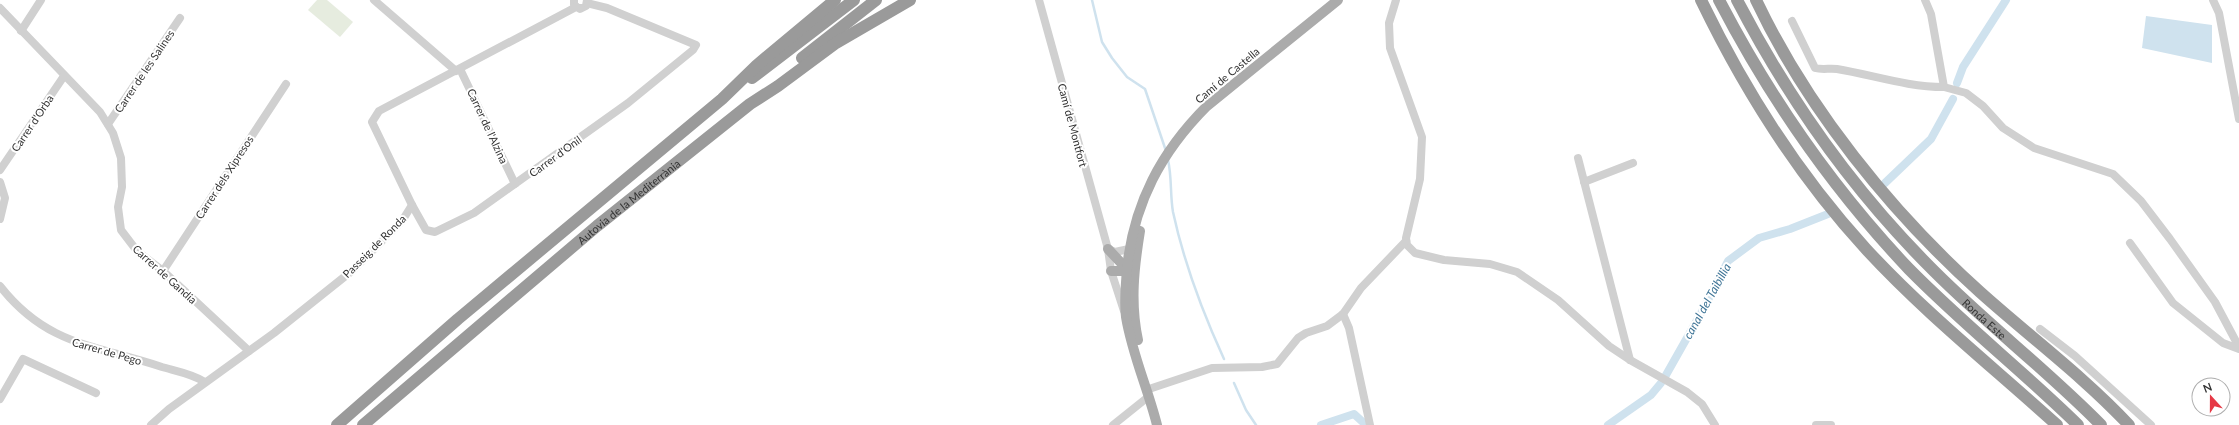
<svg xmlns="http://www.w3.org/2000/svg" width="2239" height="425" viewBox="0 0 2239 425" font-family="Lato,sans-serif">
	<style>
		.green { fill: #e6ecdf }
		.water { fill: #cfe2ee }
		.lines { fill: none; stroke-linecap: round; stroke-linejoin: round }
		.stream { stroke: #cfe2ee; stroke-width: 2.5 }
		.canal { stroke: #cfe2ee; stroke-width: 8 }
		.minor { stroke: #d0d0d0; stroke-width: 8 }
		.major { stroke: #ababab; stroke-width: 10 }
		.highway { stroke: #9a9a9a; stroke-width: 12 }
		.labels { text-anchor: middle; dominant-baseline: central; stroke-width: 4; stroke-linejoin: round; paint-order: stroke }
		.street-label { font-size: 11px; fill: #333; stroke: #fff }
		.water-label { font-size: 12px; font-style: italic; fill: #3f7597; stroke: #fff }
	</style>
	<rect width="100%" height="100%" fill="#fff"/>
	<polygon class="green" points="317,0 327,0 353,22 340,37 308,10"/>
	<polygon class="water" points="2146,16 2212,25 2212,63 2142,48"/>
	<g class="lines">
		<g class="stream">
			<polyline points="1092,0 1102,42 1112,58 1127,77 1145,89 1166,151"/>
			<path d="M1168 160C1172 177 1170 195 1173 212 1184 263 1202 311 1224 359"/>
			<polyline points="1234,383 1246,410 1256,425"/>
		</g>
		<g class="canal">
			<polyline points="1957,83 1963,67 2006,0"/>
			<polyline points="1885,183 1931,139 1953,99"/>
			<polyline points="1666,375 1705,306 1728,261 1759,238 1790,229 1828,214"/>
			<polyline points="1321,425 1354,414 1366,425"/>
			<polyline points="1608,425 1651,395 1661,383"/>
		</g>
		<g class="minor">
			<polyline points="374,0 456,71"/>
			<polyline points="574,0 574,5 580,9 586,6 587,0"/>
			<polyline points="1039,0 1108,249 1111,271 1124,311"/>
			<polyline points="1396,0 1389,23 1390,48 1422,137 1420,179 1406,238 1407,245 1415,253 1444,260 1490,264 1517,272 1558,300 1609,346 1630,360 1687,392 1702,404 1715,425"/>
			<polyline points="1925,0 1931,14 1944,87 1966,93 1983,106 2003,128 2034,148 2113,174 2141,201 2170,239 2215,302 2239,347"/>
			<polyline points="2213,0 2219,13 2239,119"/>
			<polyline points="576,7 379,111 372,122 412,205 426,230 435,232 474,213 628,103 693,50 696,45 607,8 587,3"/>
			<polyline points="0,8 100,112 113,133 121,158 122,187 118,207 121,230 137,251 163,271 249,351"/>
			<path d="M1792 21 1815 68C1822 70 1830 68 1837 69 1873 75 1907 87 1944 87"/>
			<polyline points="21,31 41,0"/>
			<polyline points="460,69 515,184"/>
			<polyline points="108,124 180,18"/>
			<polyline points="1578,158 1630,360"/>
			<polyline points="0,170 64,76"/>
			<polyline points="0,182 5,198 0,219"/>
			<polyline points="1584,182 1633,163"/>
			<polyline points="2130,243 2173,303 2223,343 2239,349"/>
			<polyline points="1108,249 1115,252 1129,249"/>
			<polyline points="163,271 286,84"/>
			<path d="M0 286C47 346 96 345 162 367 176 371 193 374 205 382"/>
			<polyline points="1343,314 1349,328 1370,425"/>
			<polyline points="2040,329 2075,356 2151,425"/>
			<polyline points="1146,390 1212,368 1262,367 1277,364 1298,338 1306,333 1327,326 1343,314 1361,288 1406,241"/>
			<polyline points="0,399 23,359 96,393"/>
			<polyline points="151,425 169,409 274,333 353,270 402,221 412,205"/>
			<polyline points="1113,425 1148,397"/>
			<polyline points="1816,425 1831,425"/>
		</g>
		<g class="major">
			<polyline points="1108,249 1124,266 1128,273"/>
			<polyline points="1111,271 1127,271 1130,266"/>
			<path d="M1138 340C1130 303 1134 268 1140 231"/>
			<path d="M1157 425C1148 389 1132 354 1126 317 1124 301 1126 284 1127 268 1134 203 1161 152 1207 106L1338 0"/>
		</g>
		<g class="highway">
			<path d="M1701 0C1744 89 1799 176 1866 249 1925 313 1993 367 2057 425"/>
			<path d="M1719 0C1770 98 1833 189 1909 269 1963 324 2023 371 2078 425"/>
			<path id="s1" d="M1737 0C1789 100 1854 192 1935 272 1988 325 2048 371 2101 425"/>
			<path d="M1756 0C1807 108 1891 212 1980 292 2029 336 2083 376 2129 425"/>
			<polyline points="802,58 876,0"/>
			<polyline points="752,78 854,0"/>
			<polyline points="337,425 458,319 722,99 757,65 835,0"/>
			<path id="s2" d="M363 425 597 226 750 104 778 86 836 43 910 0"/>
		</g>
	</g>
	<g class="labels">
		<g class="street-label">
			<text transform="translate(144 71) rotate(-56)">Carrer de les Salines</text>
			<text transform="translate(1227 75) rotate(-40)">Camí de Castella</text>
			<text transform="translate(32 123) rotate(-56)">Carrer d'Orba</text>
			<text transform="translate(1073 125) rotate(75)">Camí de Montfort</text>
			<text transform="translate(488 126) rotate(65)">Carrer de l'Alzina</text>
			<text transform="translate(555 156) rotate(-36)">Carrer d'Onil</text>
			<text transform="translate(224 177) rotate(-57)">Carrer dels Xipresos</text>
			<text stroke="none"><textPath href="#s2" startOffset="347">Autovia de la Mediterrània</textPath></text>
			<text transform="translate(374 246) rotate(-45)">Passeig de Ronda</text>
			<text transform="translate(165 274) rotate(42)">Carrer de Gandia</text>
			<text stroke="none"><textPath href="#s1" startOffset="406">Ronda Este</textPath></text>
			<text transform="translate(107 351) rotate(16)">Carrer de Pego</text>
		</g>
		<g class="water-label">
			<text transform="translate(1707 301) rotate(-61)">canal del Taibillia</text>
		</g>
	</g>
	<g transform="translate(2211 397) rotate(339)"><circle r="19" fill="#ffffff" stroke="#adadad"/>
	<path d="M0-3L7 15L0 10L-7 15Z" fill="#e63946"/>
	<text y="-6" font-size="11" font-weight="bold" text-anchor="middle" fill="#333333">N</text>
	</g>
</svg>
